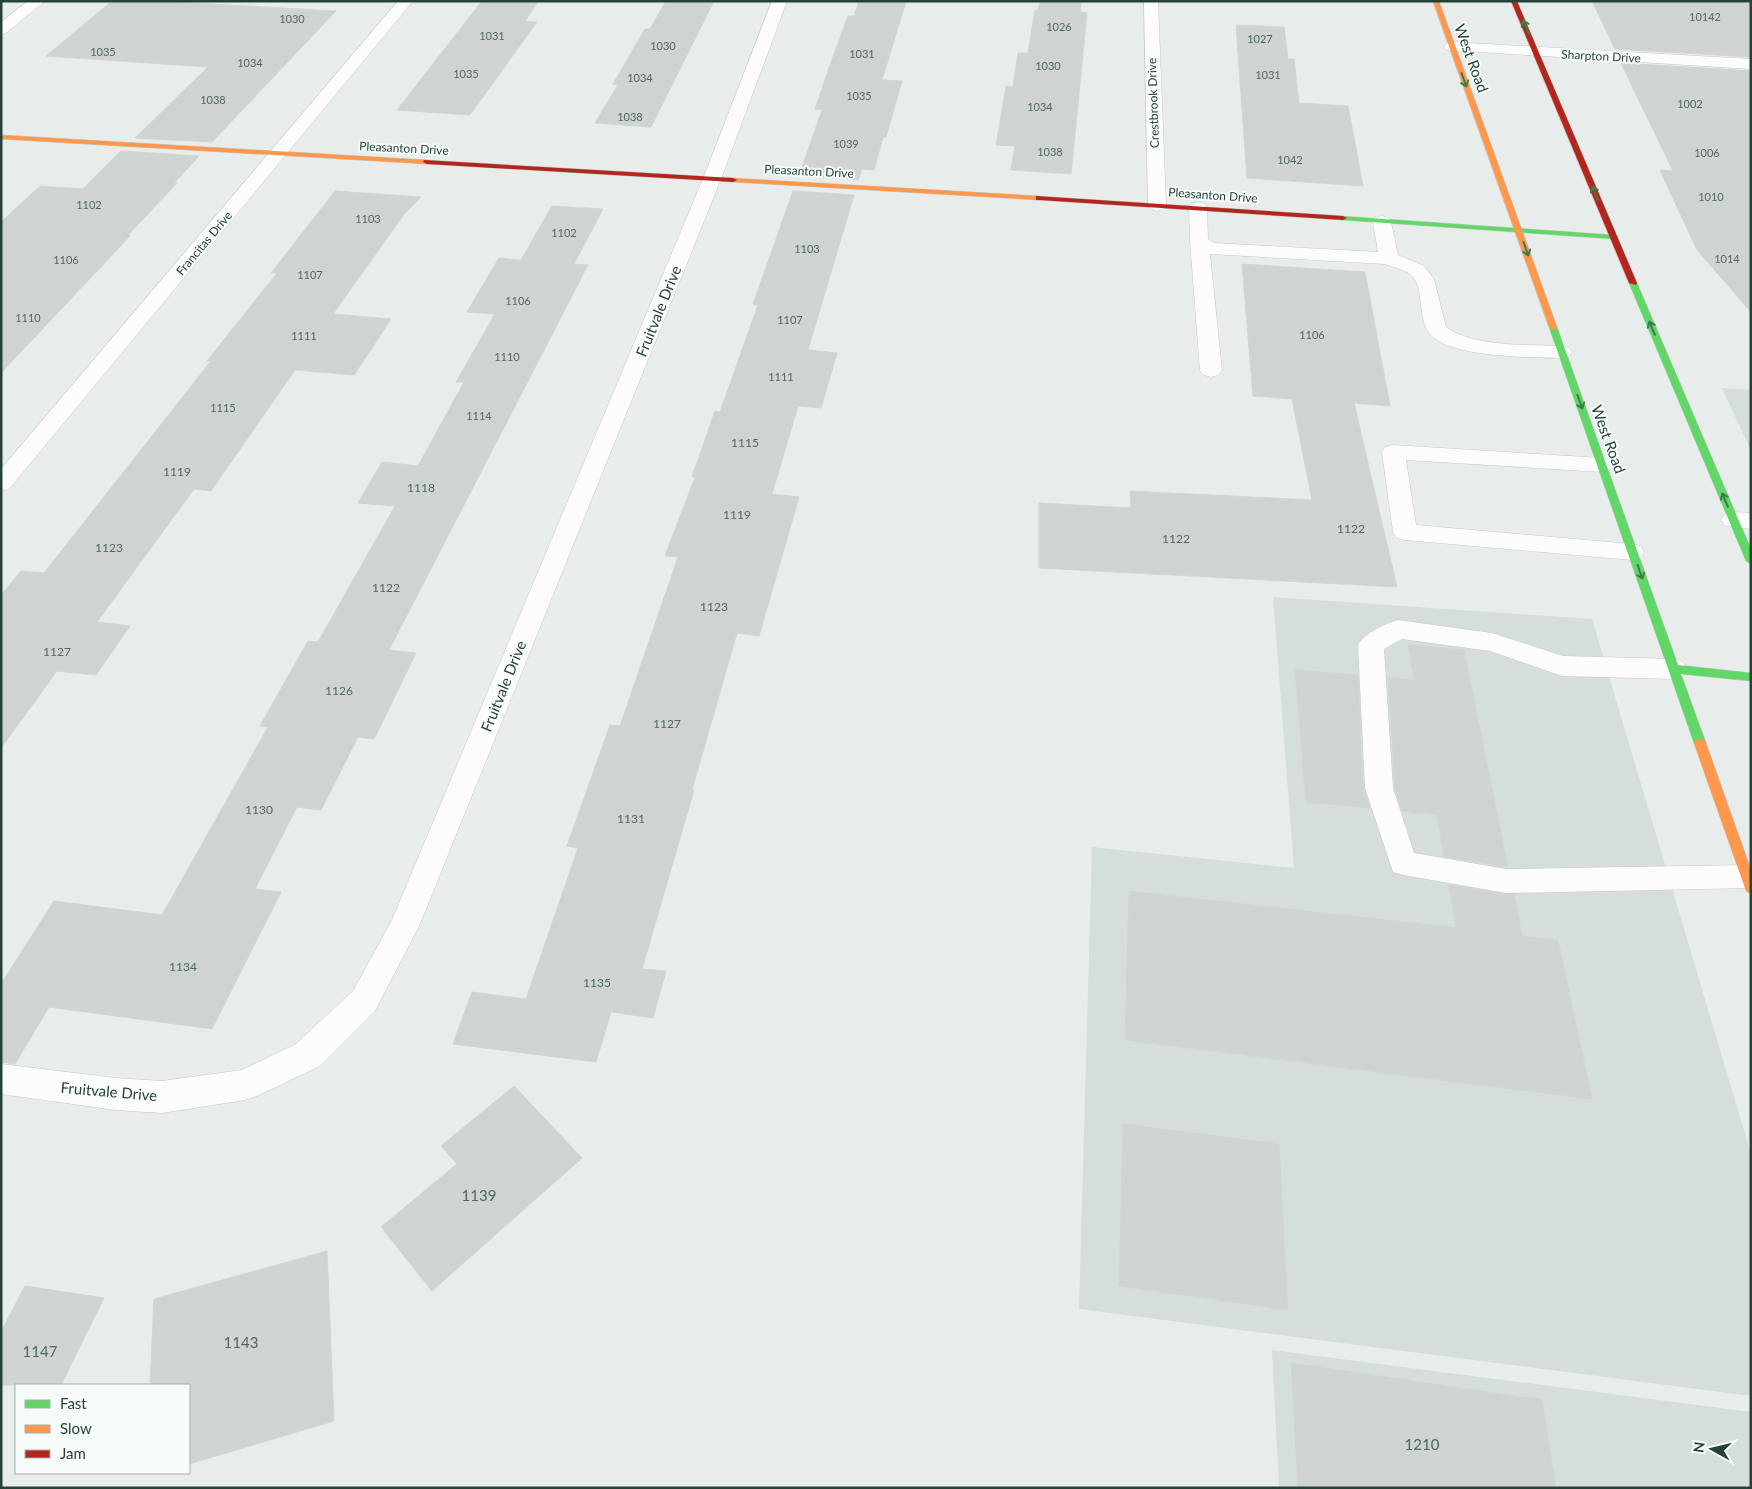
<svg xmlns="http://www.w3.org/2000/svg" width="1752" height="1489" font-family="Lato,sans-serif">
	<rect width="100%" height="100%" fill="#e8edeb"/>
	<g fill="#d6dedb">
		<polygon points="1722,388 1751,390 1751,451"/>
		<polygon points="1273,597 1592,619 1751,1154 1751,1396 1079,1309 1092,847 1294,868"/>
		<polygon points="1272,1350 1751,1412 1751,1488 1279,1488"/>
	</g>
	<g fill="#cfd4d2" stroke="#d1d6d4">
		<polygon points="112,1 158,1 336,11 212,142 135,138 208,67 46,56"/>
		<polygon points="482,1 539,1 525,21 537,22 470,115 397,110"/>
		<polygon points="666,1 714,1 651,127 595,123 618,85 613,84 645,29 650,29"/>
		<polygon points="859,1 906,1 882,80 902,81 886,137 883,137 874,170 862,169 858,180 799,176 822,110 815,109 829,68 848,16 854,16"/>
		<polygon points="1040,1 1081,1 1080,12 1087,13 1071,174 1011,170 1015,146 996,145 1006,86 1013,87 1018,53 1028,53 1035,10 1038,10"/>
		<polygon points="1592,1 1751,1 1751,57 1615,49"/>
		<polygon points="1236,25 1284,27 1288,59 1294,59 1299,103 1348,106 1363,186 1247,178"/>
		<polygon points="1621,63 1751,71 1751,312 1697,250 1660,170 1673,171"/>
		<polygon points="121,151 199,156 174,183 177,183 128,235 130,236 1,373 1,222 40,186 83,189"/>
		<polygon points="335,191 421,197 405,213 333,314 391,319 354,375 295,370 211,491 194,489 97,622 130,626 96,675 57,671 1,748 1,595 21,571 44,573 211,361 207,361 277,273 271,273"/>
		<polygon points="793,191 854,195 808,350 837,353 821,408 798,406 772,494 799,497 759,636 737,633 692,790 694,790 642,969 666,971 653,1018 611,1012 596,1062 453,1044 472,992 526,999 578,848 567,846 610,725 620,726 678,557 665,556 695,477 692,477 715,411 720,412 758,305 753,304"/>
		<polygon points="552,206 603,209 574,264 588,265 389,650 416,653 374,739 358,737 321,810 297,807 255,889 281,892 212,1029 49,1007 15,1064 1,1062 1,984 54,901 162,915 268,727 260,726 308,641 318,642 395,506 358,503 382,462 418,466 464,382 456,382 495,314 467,312 499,258 521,260"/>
		<polygon points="1242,264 1365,272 1390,406 1354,403 1397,587 1039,568 1039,503 1131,508 1130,491 1312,500 1292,399 1253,396"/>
		<polygon points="1408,645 1464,650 1508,867 1444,856 1437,815 1402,811 1395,788 1388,678 1414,680"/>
		<polygon points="1295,670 1358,675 1363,788 1370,808 1306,802"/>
		<polygon points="1449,885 1514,895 1522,936 1558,940 1592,1099 1125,1040 1129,891 1456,928"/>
		<polygon points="514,1086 582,1158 432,1291 381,1227 457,1164 441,1146"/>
		<polygon points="1123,1124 1279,1144 1288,1310 1119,1286"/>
		<polygon points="327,1251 334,1421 189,1464 189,1385 150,1385 154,1299"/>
		<polygon points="25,1286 104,1298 61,1385 1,1385 1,1332"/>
		<polygon points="1291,1363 1542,1400 1556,1488 1298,1488"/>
	</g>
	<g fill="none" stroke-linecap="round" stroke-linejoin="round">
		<g stroke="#c5cac8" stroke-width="1">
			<g id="lane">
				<path d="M1198,202L1205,204L1207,208L1208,239L1214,243L1378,252L1373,222L1375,218L1382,216L1389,218L1391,222L1398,255L1424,266L1434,279L1446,327C1476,348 1527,344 1562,346L1569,348L1572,352L1569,356L1562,358C1531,357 1452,358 1431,335C1416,320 1426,286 1410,274C1403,269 1393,267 1385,264L1210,254L1222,371L1218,375L1211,377L1204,375L1200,371L1190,241L1189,208L1191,204Z"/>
				<polygon points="1393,445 1602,458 1610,460 1613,465 1610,470 1602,472 1406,460 1416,525 1632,544 1641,546 1644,552 1641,558 1632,560 1405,540 1397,538 1393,532 1382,452 1385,447"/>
				<polygon points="1733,512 1751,513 1751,529 1725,526 1721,520 1725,514"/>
				<path d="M1398,620L1492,633L1563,656L1674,659L1683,662L1687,669L1683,676L1674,679L1562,676L1490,651L1402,639L1384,649L1393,788L1414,853L1506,869L1747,865L1751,866V888L1506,893L1403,875L1393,872L1365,788L1358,645C1365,633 1384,624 1398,620Z"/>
			</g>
		</g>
		<g stroke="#c5cac8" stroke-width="1">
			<g id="street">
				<polygon points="28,1 45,1 6,33 1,35 1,22"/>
				<polygon points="398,1 413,1 9,489 1,491 1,469"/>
				<polygon points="772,1 787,1 721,179 420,924 375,1011 320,1066 257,1096 245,1100 162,1113 116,1110 1,1094 1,1064 116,1078 162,1081 242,1070 296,1044 353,991 392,920 703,179"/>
				<polygon points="1144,1 1158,1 1166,205 1163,209 1157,211 1151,209 1148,205"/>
				<polygon points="1452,42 1751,59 1751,69 1446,50 1444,47 1446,44"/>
			</g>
		</g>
		<g stroke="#c3cbc8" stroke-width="1">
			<g id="fast">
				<polygon points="1340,216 1614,235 1618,237 1614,239 1343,220 1339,218"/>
				<polygon points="1630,281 1637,283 1751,549 1751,564 1746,561 1629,283"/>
				<polygon points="1553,324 1557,327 1678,665 1751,673 1751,681 1681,674 1706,743 1704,746 1696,746 1694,743 1549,327"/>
			</g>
		</g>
		<g stroke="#c3cbc8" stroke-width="1">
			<g id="slow">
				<polygon points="1433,1 1439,1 1557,327 1556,329 1553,330 1549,327"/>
				<polygon points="1,135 427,160 431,162 427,164 1,139"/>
				<polygon points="730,178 1039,196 1043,198 1039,200 733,182 730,182"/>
				<polygon points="1700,739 1704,740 1706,743 1751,870 1751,893 1747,892 1745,888 1694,743 1696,740"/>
			</g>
		</g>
		<g stroke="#c3cbc8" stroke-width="1">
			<g id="jam">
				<polygon points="1511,1 1517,1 1637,283 1636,285 1629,283"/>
				<polygon points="424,160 733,178 737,180 733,182 427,164 423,162"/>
				<polygon points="1036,196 1343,216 1347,218 1343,220 1039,200 1036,200"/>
			</g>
		</g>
		<use href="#lane" fill="#fcfcfc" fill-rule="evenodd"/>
		<use href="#street" fill="#fcfcfc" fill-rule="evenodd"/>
		<use href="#fast" fill="#63d668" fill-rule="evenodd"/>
		<use href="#slow" fill="#ff974d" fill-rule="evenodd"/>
		<use href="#jam" fill="#b3261e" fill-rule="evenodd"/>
	</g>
	<defs><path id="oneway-shaft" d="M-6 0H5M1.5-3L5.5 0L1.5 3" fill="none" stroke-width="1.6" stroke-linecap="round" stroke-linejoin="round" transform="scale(1.25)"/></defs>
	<g stroke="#3d7d4c">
		<use href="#oneway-shaft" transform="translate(1526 27) rotate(-114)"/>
		<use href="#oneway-shaft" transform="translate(1464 80) rotate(70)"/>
		<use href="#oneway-shaft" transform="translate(1595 193) rotate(-113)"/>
		<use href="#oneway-shaft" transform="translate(1526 249) rotate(71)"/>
		<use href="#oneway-shaft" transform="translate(1652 328) rotate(-113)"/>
		<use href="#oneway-shaft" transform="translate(1580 402) rotate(70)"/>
		<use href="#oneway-shaft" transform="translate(1725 500) rotate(-113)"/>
		<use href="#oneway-shaft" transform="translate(1640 572) rotate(71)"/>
	</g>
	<g text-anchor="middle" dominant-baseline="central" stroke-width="4" stroke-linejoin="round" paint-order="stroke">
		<g font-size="11" fill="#506761">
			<text x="1705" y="16">10142</text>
			<text x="292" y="18">1030</text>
			<text x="1059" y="26">1026</text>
			<text x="492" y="35">1031</text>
			<text x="1260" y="38">1027</text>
			<text x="663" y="45">1030</text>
			<text x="103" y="51">1035</text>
			<text x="862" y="53">1031</text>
			<text x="250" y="62">1034</text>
			<text x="1048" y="65">1030</text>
			<text x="466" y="73">1035</text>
			<text x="1268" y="74">1031</text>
			<text x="640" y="77">1034</text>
			<text x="859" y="95">1035</text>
			<text x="213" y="99">1038</text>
			<text x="1690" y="103">1002</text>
			<text x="1040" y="106">1034</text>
			<text x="630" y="116">1038</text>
			<text x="846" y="143">1039</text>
			<text x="1050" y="151">1038</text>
			<text x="1707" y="152">1006</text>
			<text x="1290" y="159">1042</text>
			<text x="1711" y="196">1010</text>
			<text x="89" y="204">1102</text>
			<text x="368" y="218">1103</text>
			<text x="564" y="232">1102</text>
			<text x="807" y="248">1103</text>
			<text x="1727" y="258">1014</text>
			<text x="66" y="259">1106</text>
			<text x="310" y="274">1107</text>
			<text x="518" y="300">1106</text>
			<text x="28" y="317">1110</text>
			<text x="790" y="319">1107</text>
			<text x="1312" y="334">1106</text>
			<text x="304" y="335">1111</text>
			<text x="507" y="356">1110</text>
			<text x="781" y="376">1111</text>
			<text x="223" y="407">1115</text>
			<text x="479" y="415">1114</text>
		</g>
		<g font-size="12" fill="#24423a" stroke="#f7fbf9">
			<text transform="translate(1601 56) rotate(3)">Sharpton Drive</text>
			<text transform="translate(1153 103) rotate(-92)">Crestbrook Drive</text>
			<text transform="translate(404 148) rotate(3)">Pleasanton Drive</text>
			<text transform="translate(809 171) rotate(3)">Pleasanton Drive</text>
			<text transform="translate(1213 195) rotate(4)">Pleasanton Drive</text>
			<text transform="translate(204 243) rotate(-50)">Francitas Drive</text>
		</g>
		<g font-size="12" fill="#506761">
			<text x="745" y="442">1115</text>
			<text x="177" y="471">1119</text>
			<text x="421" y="487">1118</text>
			<text x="737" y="514">1119</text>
			<text x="1351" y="528">1122</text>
			<text x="1176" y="538">1122</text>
			<text x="109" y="547">1123</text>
			<text x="386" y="587">1122</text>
			<text x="714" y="606">1123</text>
			<text x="57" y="651">1127</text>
			<text x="339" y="690">1126</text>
			<text x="667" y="723">1127</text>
			<text x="259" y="809">1130</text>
			<text x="631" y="818">1131</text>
			<text x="183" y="966">1134</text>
			<text x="597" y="982">1135</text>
		</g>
		<g font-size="15" fill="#24423a" stroke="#f7fbf9">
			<text transform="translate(1472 58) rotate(70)">West Road</text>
			<text transform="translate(658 311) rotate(-68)">Fruitvale Drive</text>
			<text transform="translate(1609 439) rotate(70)">West Road</text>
			<text transform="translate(503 686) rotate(-68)">Fruitvale Drive</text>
			<text transform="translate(109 1091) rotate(5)">Fruitvale Drive</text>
		</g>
		<g font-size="15" fill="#506761">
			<text x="479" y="1195">1139</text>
			<text x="241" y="1342">1143</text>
			<text x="40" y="1351">1147</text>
			<text x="1422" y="1444">1210</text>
		</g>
	</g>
	<rect width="1752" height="1489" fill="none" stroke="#24423a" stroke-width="5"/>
	<rect x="15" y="1384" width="175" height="90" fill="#f7fbf9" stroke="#a3b1ad"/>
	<rect x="25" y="1400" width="25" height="8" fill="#63d668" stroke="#a3b1ad"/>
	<text x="60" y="1409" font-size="15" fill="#24423a">Fast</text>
	<rect x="25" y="1425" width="25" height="8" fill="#ff974d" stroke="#a3b1ad"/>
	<text x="60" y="1434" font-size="15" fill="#24423a">Slow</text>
	<rect x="25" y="1450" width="25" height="8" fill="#b3261e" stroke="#a3b1ad"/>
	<text x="60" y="1459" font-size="15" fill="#24423a">Jam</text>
	<g transform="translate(1712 1449) rotate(278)" stroke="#f7fbf9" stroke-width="4" paint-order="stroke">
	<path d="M0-4L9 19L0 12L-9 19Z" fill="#24423a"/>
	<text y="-8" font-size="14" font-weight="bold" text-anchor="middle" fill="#24423a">N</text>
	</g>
</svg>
